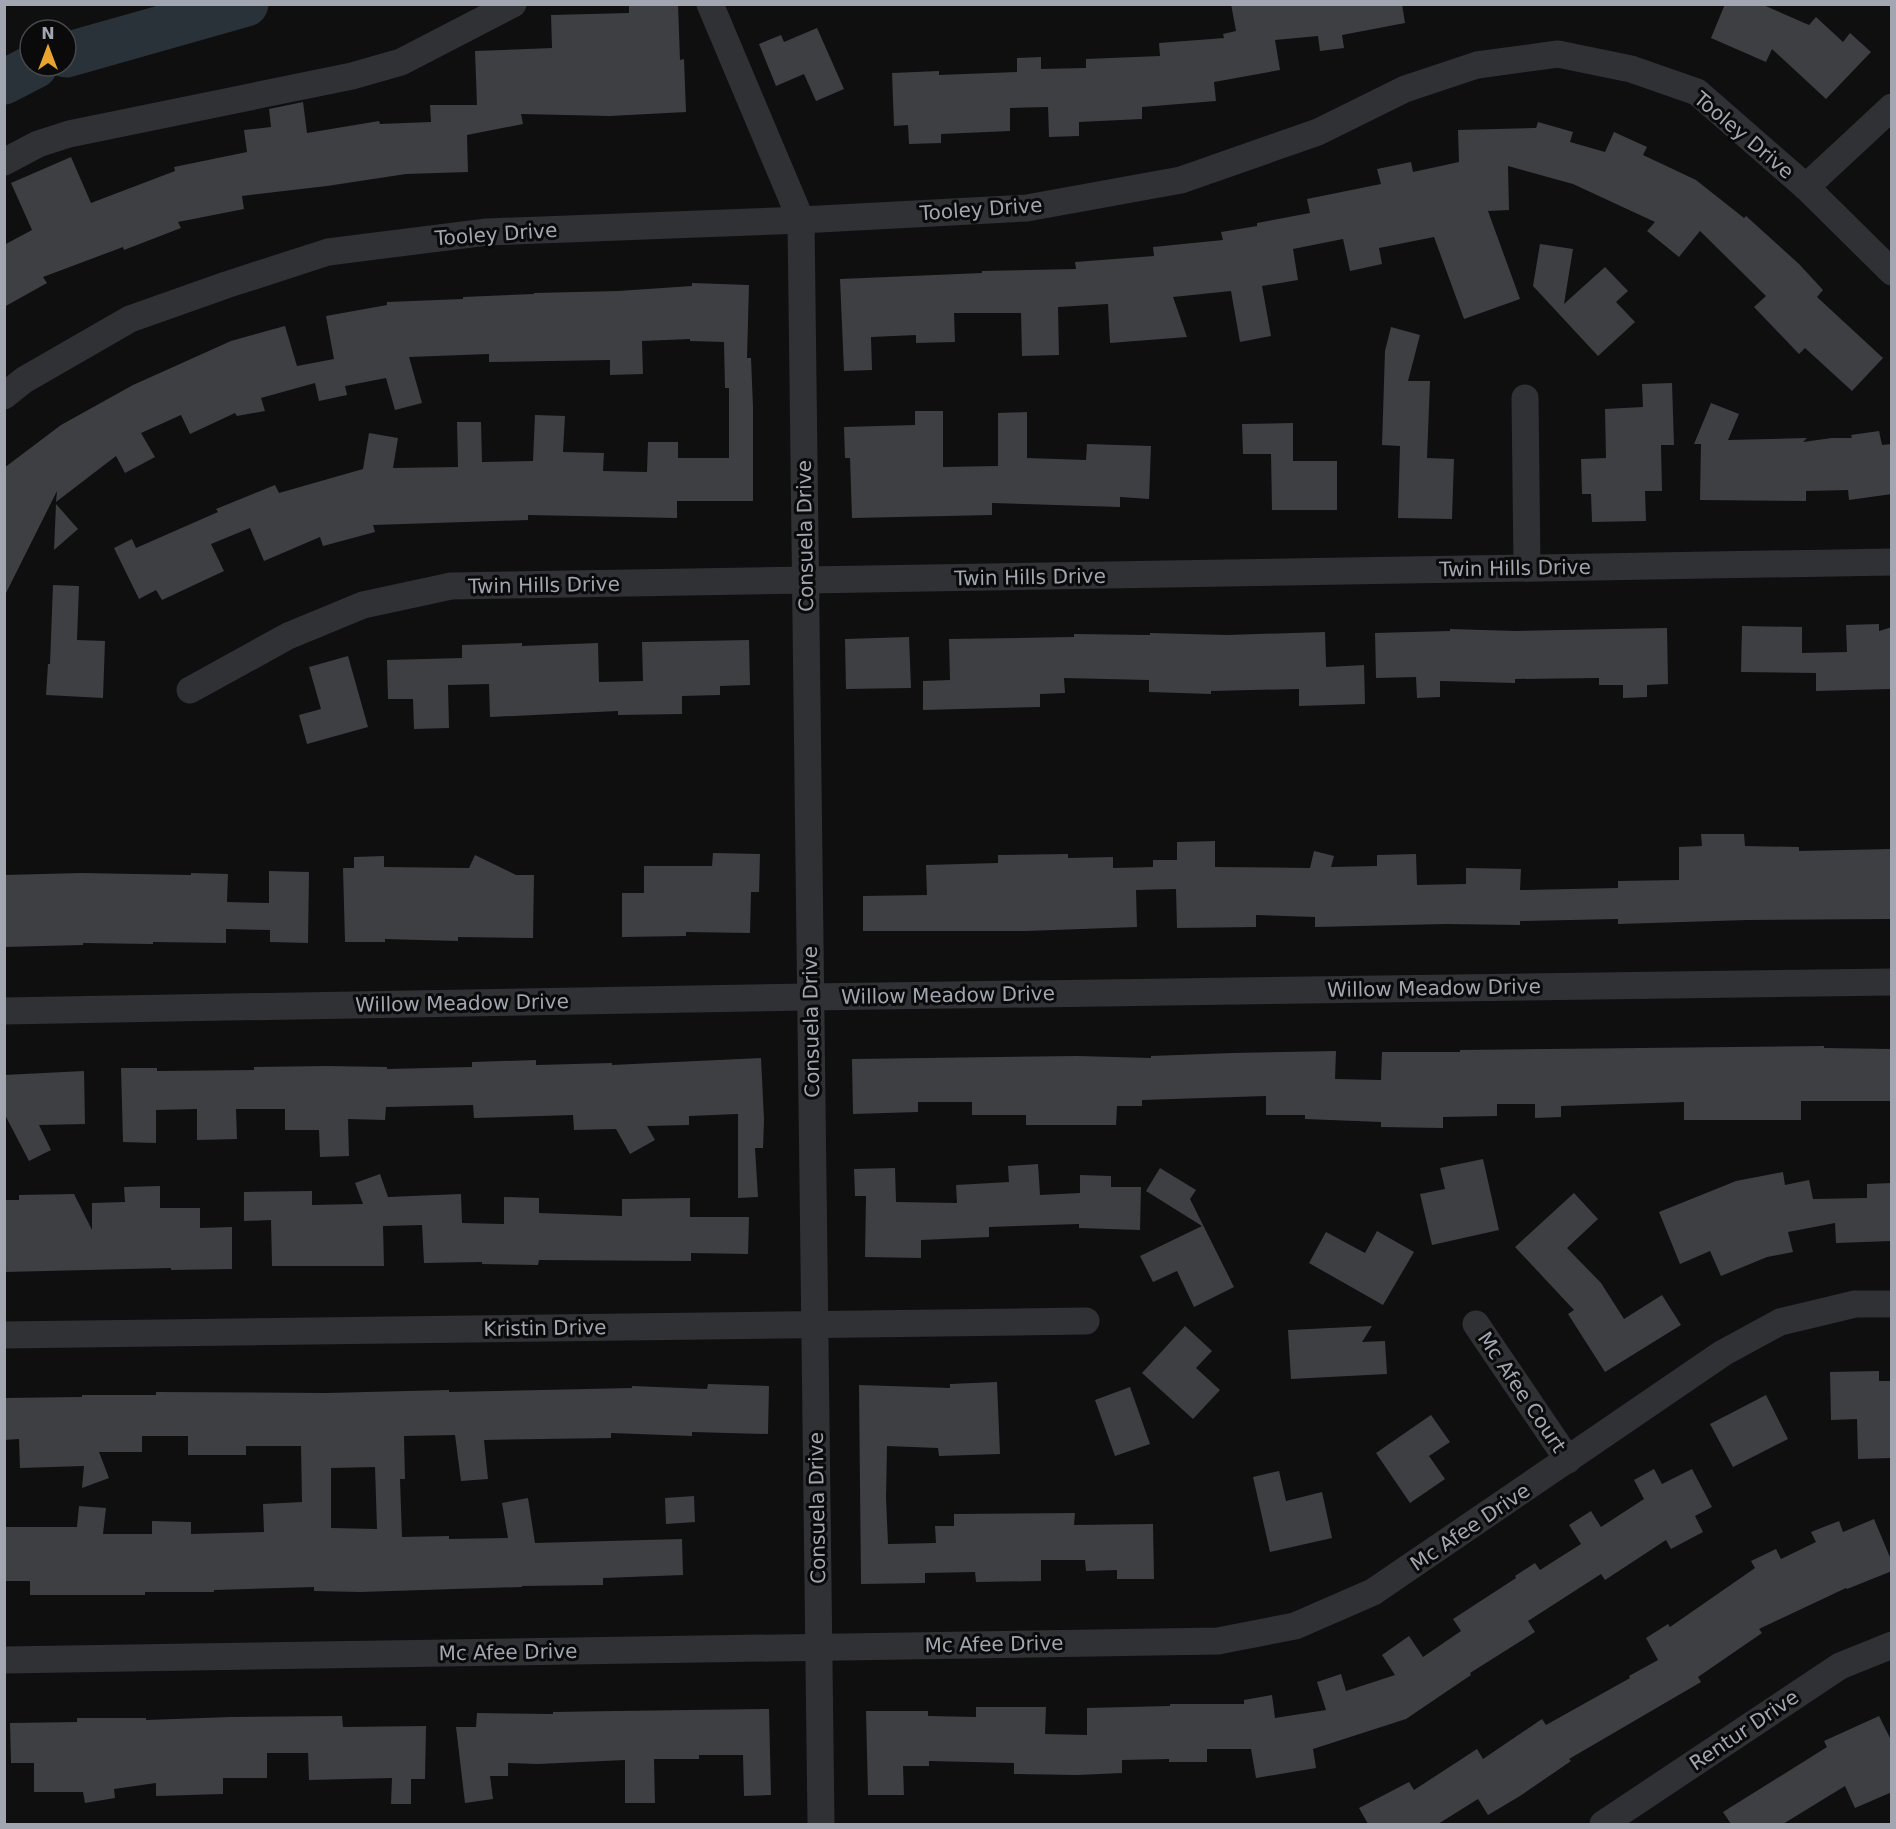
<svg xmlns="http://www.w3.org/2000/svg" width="1896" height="1829" font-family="'DejaVu Sans',sans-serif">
	<rect width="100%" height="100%" fill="#0f0f10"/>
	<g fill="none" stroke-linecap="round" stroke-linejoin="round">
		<g stroke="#293238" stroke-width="45">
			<polyline points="66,55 246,4"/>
			<polyline points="4,82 35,66"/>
		</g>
	</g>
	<g fill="#3e3f43" fill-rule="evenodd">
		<polygon points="629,4 678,4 680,60 684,59 686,112 610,116 521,114 523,124 467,135 468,172 406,174 327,186 242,196 244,209 178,222 181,228 124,250 123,247 43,277 47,283 4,307 4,245 32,230 11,183 71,157 91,203 175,171 174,167 247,152 244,130 271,127 269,109 303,102 307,133 379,121 380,124 431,122 430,105 477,105 475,51 552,48 551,15 629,13"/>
		<polygon points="1231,4 1402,4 1405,23 1342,35 1344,48 1320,51 1318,36 1275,40 1280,70 1214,82 1216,101 1142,107 1142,119 1079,122 1079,136 1049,137 1048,107 1010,108 1010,131 941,134 941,143 909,144 908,125 894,126 892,73 939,71 939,75 1017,72 1017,58 1041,57 1041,69 1086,68 1086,59 1160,56 1159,43 1224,38 1223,34 1236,31"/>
		<polygon points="1725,4 1761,4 1809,25 1816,17 1843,42 1850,33 1871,52 1826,99 1772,49 1766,62 1711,38"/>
		<polygon points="817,28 844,89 816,101 804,74 776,86 759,44 781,35 784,42"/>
		<polygon points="1538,122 1573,132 1570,142 1605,152 1614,132 1647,147 1643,155 1696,180 1744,218 1746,216 1799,264 1823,290 1817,297 1883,358 1852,391 1805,348 1799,354 1754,307 1766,296 1700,231 1679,257 1647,231 1655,222 1573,184 1508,166 1509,210 1488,211 1520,299 1464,319 1434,237 1379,248 1382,264 1350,271 1343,239 1293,249 1298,280 1262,286 1271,336 1240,342 1231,291 1173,297 1187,337 1110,343 1108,304 1058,307 1059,355 1022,356 1021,313 954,313 955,342 916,343 916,335 871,337 872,370 844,371 840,279 982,273 982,271 1076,269 1075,262 1154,256 1153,247 1223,240 1221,232 1257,226 1257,223 1310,213 1307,199 1381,184 1377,169 1411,162 1413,172 1459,162 1458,130 1536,128"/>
		<polygon points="1540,244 1573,249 1564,304 1605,267 1628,291 1616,302 1635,322 1598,356 1533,286"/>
		<polygon points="692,283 749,285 747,358 751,358 753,407 753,501 677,501 677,518 528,515 528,520 373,525 375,532 323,546 320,537 264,561 250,528 211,544 224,571 162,600 156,590 139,599 114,548 132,539 136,548 218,512 216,509 275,485 279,493 363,469 369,433 398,438 393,468 458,467 457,422 481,422 482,462 533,461 535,415 565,416 563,452 604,453 603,471 647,472 648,442 678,442 678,458 729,458 729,388 725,388 724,342 690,341 690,339 642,341 643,374 610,375 610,360 489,362 489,354 409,357 422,403 395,410 386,378 345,386 347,395 319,401 315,383 261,398 265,411 237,416 235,413 190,434 181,415 141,433 155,457 125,473 116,456 56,502 57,491 4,597 4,468 61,425 133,385 231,341 285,326 297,366 334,359 326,316 387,305 387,302 463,299 463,297 534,294 534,293 618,291 692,286"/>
		<polygon points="1391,327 1420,335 1408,381 1430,381 1427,458 1454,459 1452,519 1398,518 1400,446 1382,445 1385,351"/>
		<polygon points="1672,383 1674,445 1661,445 1662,491 1645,491 1646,521 1592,522 1591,494 1582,494 1581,459 1606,458 1605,409 1643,407 1642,384"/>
		<polygon points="1711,403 1739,414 1728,440 1807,438 1803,442 1832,438 1852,438 1851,435 1879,431 1882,445 1892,444 1892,494 1849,500 1848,490 1806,491 1806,501 1700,500 1701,444 1694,444"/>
		<polygon points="915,411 943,411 943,467 998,466 998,413 1027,412 1027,458 1086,460 1087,444 1151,446 1149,499 1120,497 1120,507 992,503 992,515 852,518 850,458 845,458 844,427 915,425"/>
		<polygon points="1293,423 1293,461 1337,461 1337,510 1272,510 1271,454 1243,454 1242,424"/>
		<polygon points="56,504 78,529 54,550"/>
		<polygon points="53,585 79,586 77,640 105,641 103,698 46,695 48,664 50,664"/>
		<polygon points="1879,624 1879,631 1892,627 1892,689 1816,691 1816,673 1741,672 1742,626 1802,627 1802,653 1847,652 1846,625"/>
		<polygon points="1667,628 1668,684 1647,685 1647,697 1623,698 1623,685 1599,685 1599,678 1515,679 1515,683 1440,681 1440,697 1417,698 1416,677 1376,678 1375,633 1450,631 1450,629 1516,631"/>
		<polygon points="1325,632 1326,667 1364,665 1365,704 1299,706 1299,689 1211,691 1211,694 1149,692 1149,680 1064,678 1065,693 1040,694 1040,707 923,710 923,681 950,680 949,639 1074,637 1074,634 1150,635 1150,633 1227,635"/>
		<polygon points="909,637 911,688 846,689 845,639"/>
		<polygon points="749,640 750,685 720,686 720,695 682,696 682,714 618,715 618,711 490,717 489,684 448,685 449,728 414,729 413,699 388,699 387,660 462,658 462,645 522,643 522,646 598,643 599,682 643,681 642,642"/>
		<polygon points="348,656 368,727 307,744 299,715 321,709 309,667"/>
		<polygon points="1701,834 1744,834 1745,846 1799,847 1799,851 1892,849 1892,919 1748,920 1618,924 1618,919 1520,921 1520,925 1446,924 1315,927 1315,917 1256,915 1256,927 1177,928 1176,889 1136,890 1137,927 1026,931 863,931 863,896 927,895 926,865 998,863 998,855 1068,854 1068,858 1113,857 1113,868 1153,867 1153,860 1177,860 1177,842 1215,841 1215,867 1310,868 1314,851 1334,856 1331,867 1377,866 1377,855 1416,854 1417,885 1466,884 1466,868 1521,869 1520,890 1618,888 1618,881 1679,880 1679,847 1702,846"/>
		<polygon points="713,853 760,854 759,892 751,892 750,933 686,932 686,936 622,937 622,893 644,893 644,866 712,866"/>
		<polygon points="475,855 516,875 534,875 533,938 458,937 458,941 385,939 385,942 345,942 343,868 354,868 354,857 384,856 384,867 469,868"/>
		<polygon points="269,871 309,872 308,943 270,942 270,930 226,929 226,943 153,942 153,944 83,943 83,945 4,947 4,875 82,873 191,875 191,873 228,874 227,902 269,903"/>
		<polygon points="1824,1046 1824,1048 1892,1049 1892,1101 1801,1101 1801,1120 1684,1120 1684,1102 1561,1106 1561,1117 1535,1118 1535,1104 1497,1104 1497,1116 1443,1117 1443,1128 1381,1127 1381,1122 1305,1119 1305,1115 1266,1115 1266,1096 1142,1100 1142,1106 1117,1106 1116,1125 1026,1125 1026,1115 972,1115 972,1102 918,1102 918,1112 853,1114 852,1059 1077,1056 1151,1058 1151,1056 1232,1053 1336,1051 1335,1079 1381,1080 1382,1052 1460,1052 1460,1050"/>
		<polygon points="761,1058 764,1120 763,1148 755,1148 758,1197 738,1198 738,1114 689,1116 689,1125 647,1126 655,1140 630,1154 616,1129 574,1130 573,1115 474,1118 473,1105 386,1107 385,1120 348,1119 349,1156 320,1157 319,1130 285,1130 285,1109 236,1109 237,1139 197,1140 197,1109 156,1110 156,1143 123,1142 121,1068 157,1068 157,1071 254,1070 254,1067 326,1066 387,1067 387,1069 472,1067 472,1062 536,1060 536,1065 612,1063 612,1065"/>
		<polygon points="84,1071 85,1124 39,1125 51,1150 29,1161 4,1113 4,1075"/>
		<polygon points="1483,1159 1499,1230 1432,1245 1420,1194 1445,1189 1440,1168"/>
		<polygon points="1038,1164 1040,1195 1080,1193 1080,1175 1111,1176 1111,1187 1141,1187 1140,1230 1079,1228 1079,1224 989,1227 989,1237 921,1240 921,1258 865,1257 866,1196 855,1196 854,1169 895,1168 896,1202 957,1203 956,1185 1009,1182 1008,1166"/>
		<polygon points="1160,1168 1196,1190 1190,1199 1234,1287 1194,1307 1177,1271 1153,1282 1140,1256 1202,1226 1146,1191"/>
		<polygon points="1783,1172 1785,1185 1809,1180 1813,1199 1867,1198 1867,1184 1892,1183 1892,1241 1836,1243 1835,1223 1788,1232 1793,1252 1767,1257 1721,1276 1710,1251 1680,1264 1659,1212 1736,1181"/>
		<polygon points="380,1174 388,1197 461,1194 462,1223 504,1224 504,1197 539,1198 539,1213 622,1216 622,1199 690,1198 690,1217 749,1217 748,1254 691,1253 691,1261 539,1260 538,1265 482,1264 482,1262 424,1263 422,1225 383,1226 384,1266 272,1266 271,1220 244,1221 244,1192 312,1191 312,1205 363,1204 355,1183"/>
		<polygon points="160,1186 160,1208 200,1208 200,1228 232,1227 232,1269 171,1270 171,1268 4,1272 4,1200 19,1200 19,1195 74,1194 92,1230 92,1203 125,1202 124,1187"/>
		<polygon points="1574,1193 1598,1219 1567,1248 1601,1283 1624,1319 1662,1295 1681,1325 1605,1372 1568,1314 1574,1310 1515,1247"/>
		<polygon points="1377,1231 1414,1252 1383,1305 1309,1263 1326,1232 1365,1253"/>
		<polygon points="1185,1326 1212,1351 1196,1368 1220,1390 1193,1419 1142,1373"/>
		<polygon points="1372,1326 1362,1342 1385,1341 1387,1374 1291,1379 1288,1330"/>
		<polygon points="1879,1371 1879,1381 1892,1381 1892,1458 1858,1459 1857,1419 1831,1420 1830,1372"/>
		<polygon points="997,1382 1000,1454 939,1456 938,1448 887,1446 886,1498 888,1544 936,1543 935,1526 954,1526 954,1514 1075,1513 1074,1525 1153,1524 1154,1579 1117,1579 1117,1570 1086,1571 1085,1560 1041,1560 1041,1581 976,1582 975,1572 925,1573 925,1583 861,1584 859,1385 950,1388 950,1384"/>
		<path d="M708,1384L769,1386L768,1434L692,1432V1436L611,1433V1438L484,1440L488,1479L461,1481L455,1435L404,1436L405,1479H400L402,1537L449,1536V1539L508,1538L502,1503L528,1498L535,1543L682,1539L683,1575L603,1578V1585L522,1586V1587L360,1592L314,1591V1587L214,1590V1592H145V1595H30V1581H5V1527H77L79,1506L106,1508L103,1534H152V1521L191,1522V1534L264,1532L263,1504L302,1502L301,1446H246V1455H188V1436H142V1452H99L109,1478L82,1488L84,1466L20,1468L19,1439L4,1440V1398L82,1397V1395H156V1392L326,1393L449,1390V1392L632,1388V1386L707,1389ZM375,1467L377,1529L331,1528V1468Z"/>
		<polygon points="1130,1387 1150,1444 1115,1456 1095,1400"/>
		<polygon points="1766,1395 1788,1439 1733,1467 1710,1424"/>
		<polygon points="1431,1415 1450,1442 1429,1456 1445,1479 1410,1503 1376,1453"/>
		<polygon points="1654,1469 1662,1484 1692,1469 1712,1507 1695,1516 1703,1532 1671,1549 1666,1540 1605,1580 1601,1574 1528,1621 1535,1632 1470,1673 1471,1675 1406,1719 1313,1749 1316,1768 1256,1778 1251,1749 1207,1749 1207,1762 1169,1762 1169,1759 1122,1760 1122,1773 1077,1775 1014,1774 1014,1763 929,1761 929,1766 903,1766 904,1795 868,1795 866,1711 928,1711 928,1716 976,1717 976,1707 1046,1707 1045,1734 1087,1735 1087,1708 1170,1706 1170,1704 1244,1704 1244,1700 1272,1695 1275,1718 1326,1710 1317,1682 1341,1674 1346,1691 1395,1675 1382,1655 1409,1636 1423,1657 1461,1631 1453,1619 1516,1578 1515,1576 1535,1563 1540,1570 1581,1544 1569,1525 1591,1511 1601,1527 1644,1499 1634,1480"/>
		<polygon points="1279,1471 1286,1501 1322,1492 1332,1538 1270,1552 1253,1477"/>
		<polygon points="694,1496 695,1522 666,1524 665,1498"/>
		<polygon points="1874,1519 1892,1562 1892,1571 1847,1589 1846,1588 1759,1629 1762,1633 1698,1677 1701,1682 1569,1759 1571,1761 1520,1796 1488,1815 1478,1799 1438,1824 1368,1824 1359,1808 1409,1782 1414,1790 1477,1749 1483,1759 1542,1719 1546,1725 1630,1678 1629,1676 1658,1660 1646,1638 1668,1624 1670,1627 1755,1568 1751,1561 1776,1549 1781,1559 1816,1542 1811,1532 1839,1521 1843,1532"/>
		<polygon points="769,1709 771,1795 744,1796 743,1755 699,1755 699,1759 654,1759 655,1803 625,1803 625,1760 538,1764 508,1763 508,1776 490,1776 493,1799 465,1803 456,1727 476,1727 477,1713 553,1714 553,1712 615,1711"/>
		<polygon points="342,1716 343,1727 426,1726 425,1779 411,1779 411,1804 391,1804 392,1778 309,1780 308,1753 267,1753 267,1778 223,1778 223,1794 156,1796 156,1783 114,1789 115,1798 85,1803 83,1792 34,1792 34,1763 11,1763 10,1723 77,1722 77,1718 146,1718 146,1720 231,1717"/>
		<polygon points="1879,1716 1892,1742 1892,1792 1855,1808 1845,1786 1783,1824 1731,1824 1723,1812 1827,1747 1824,1741"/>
	</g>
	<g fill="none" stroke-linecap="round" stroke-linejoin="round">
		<g stroke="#303135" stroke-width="27">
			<polyline points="710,4 801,220 821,1824"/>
			<polyline points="4,162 38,144 69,134 352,76 401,62 513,4"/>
			<polyline points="1806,187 1892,107"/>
			<polyline points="4,396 24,380 130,319 226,285 328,252 487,232 801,220 1027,208 1181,180 1318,132 1405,89 1477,65 1558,54 1631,69 1697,92 1806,187 1892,272"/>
			<polyline points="1525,398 1527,568"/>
			<polyline points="190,690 288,636 363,605 451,586 1892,562"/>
			<polyline points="4,1011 810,997 1892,982"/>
			<polyline points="1476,1324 1568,1460"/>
			<polyline points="4,1335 1086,1321"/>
			<polyline points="4,1660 1218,1641 1295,1626 1373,1592 1723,1353 1780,1322 1855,1304 1892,1304"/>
			<polyline points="1603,1824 1840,1666 1892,1645"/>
		</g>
	</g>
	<g text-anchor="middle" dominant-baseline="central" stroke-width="6" stroke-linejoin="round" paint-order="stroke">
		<g font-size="20" fill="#a1a6b1" stroke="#0a0a0b">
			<text transform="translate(1744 135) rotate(40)">Tooley Drive</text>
			<text transform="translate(981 209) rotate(-4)">Tooley Drive</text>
			<text transform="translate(496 234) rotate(-4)">Tooley Drive</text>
			<text transform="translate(805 536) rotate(-91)">Consuela Drive</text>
			<text transform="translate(1515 568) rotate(-1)">Twin Hills Drive</text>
			<text transform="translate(1030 577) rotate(-1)">Twin Hills Drive</text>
			<text transform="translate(544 585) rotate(-1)">Twin Hills Drive</text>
			<text transform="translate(1434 988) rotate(-1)">Willow Meadow Drive</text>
			<text transform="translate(948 995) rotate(-1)">Willow Meadow Drive</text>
			<text transform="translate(462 1003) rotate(-1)">Willow Meadow Drive</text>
			<text transform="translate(811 1022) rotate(-91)">Consuela Drive</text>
			<text transform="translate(545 1328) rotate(-1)">Kristin Drive</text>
			<text transform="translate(1522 1392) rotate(56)">Mc Afee Court</text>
			<text transform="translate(817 1508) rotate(-91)">Consuela Drive</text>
			<text transform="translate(1470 1527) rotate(-34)">Mc Afee Drive</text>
			<text transform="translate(994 1644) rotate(-1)">Mc Afee Drive</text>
			<text transform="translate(508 1652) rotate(-1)">Mc Afee Drive</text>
			<text transform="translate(1744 1730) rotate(-34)">Rentur Drive</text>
		</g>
	</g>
	<rect width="1896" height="1829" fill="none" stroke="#a1a6b1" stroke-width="12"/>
	<g transform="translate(48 48)"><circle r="28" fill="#0a0a0b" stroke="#46484d" stroke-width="1.5"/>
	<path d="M0-4.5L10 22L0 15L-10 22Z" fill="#e7a530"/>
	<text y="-9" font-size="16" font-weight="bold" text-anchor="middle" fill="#a1a6b1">N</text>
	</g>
</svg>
